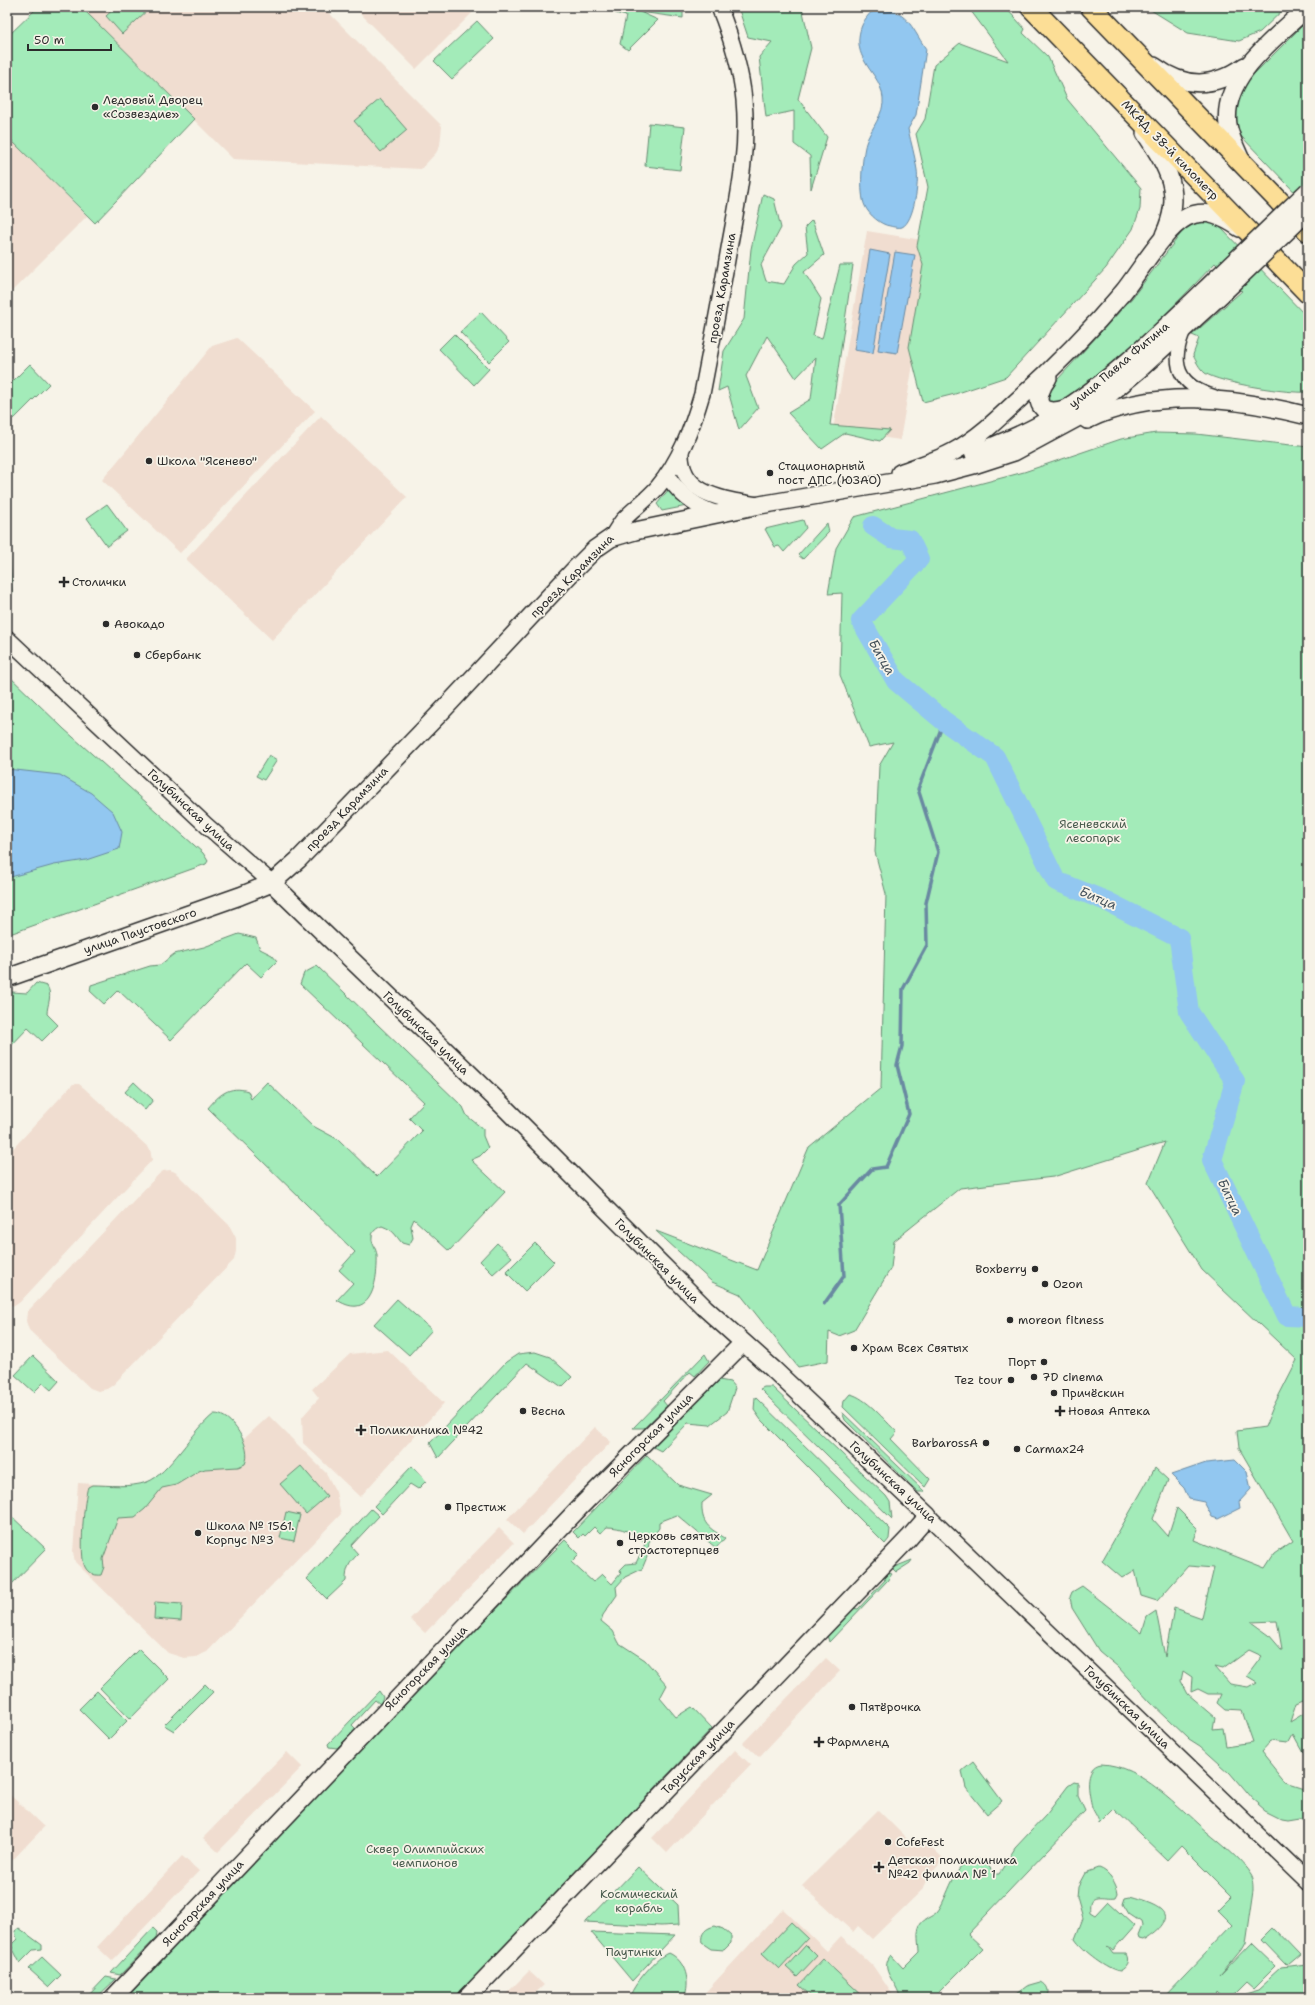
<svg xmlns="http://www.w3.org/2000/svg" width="1315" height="2005" font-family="'Shantell Sans',sans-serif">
	<rect width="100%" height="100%" fill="#f7f3e8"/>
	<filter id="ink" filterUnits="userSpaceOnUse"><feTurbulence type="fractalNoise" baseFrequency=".025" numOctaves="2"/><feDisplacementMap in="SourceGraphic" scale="8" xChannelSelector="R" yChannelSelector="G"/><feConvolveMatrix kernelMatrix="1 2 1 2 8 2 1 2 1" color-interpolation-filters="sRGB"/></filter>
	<g filter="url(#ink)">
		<g fill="#f0ddd0">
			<polygon points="81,7 323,7 442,126 440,145 436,153 421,169 233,159"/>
			<polygon points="354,7 478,7 416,69"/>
			<polygon points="7,136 87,216 7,296"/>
			<polygon points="867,231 934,242 900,440 833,430"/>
			<polygon points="237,338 315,411 180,553 102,480 212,346"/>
			<polygon points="321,416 407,497 272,640 186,559"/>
			<polygon points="73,1084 79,1084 84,1088 150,1149 152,1160 20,1302 16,1305 8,1306 7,1305 7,1155"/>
			<polygon points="170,1170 175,1172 229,1225 236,1238 236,1251 234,1260 113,1385 107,1389 98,1391 90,1388 29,1330 26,1321 27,1312 159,1174 163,1171"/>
			<polygon points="388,1350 444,1403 360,1497 303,1443 302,1417 319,1398 312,1389 350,1354"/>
			<polygon points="269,1416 326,1473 336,1492 341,1514 207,1652 196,1657 184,1658 168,1653 75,1562 73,1552 78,1483 142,1487 245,1438"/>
			<polygon points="595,1427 611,1442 523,1534 507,1519"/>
			<polygon points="499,1528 514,1543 425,1633 410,1619"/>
			<polygon points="826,1658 840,1671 759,1757 743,1743"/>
			<polygon points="735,1750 751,1765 667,1853 652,1838"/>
			<polygon points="287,1752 302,1767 218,1852 203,1838"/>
			<polygon points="7,1792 44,1827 7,1866"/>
			<polygon points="878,1810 908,1840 930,1846 944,1859 930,1875 923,1889 872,1939 858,1926 853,1932 802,1886"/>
			<polygon points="182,1856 199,1871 112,1961 97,1947"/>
			<polygon points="783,1909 827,1951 841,1936 873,1966 895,1998 700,1998"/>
			<polygon points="529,1971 544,1985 530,1998 502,1998"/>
		</g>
		<g fill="#a3ebb9" stroke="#678b72" fill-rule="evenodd">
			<polygon points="38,7 81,7 194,119 95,223 7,136 7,37"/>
			<polygon points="116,7 151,7 122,34 106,16"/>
			<polygon points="614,7 683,7 683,18 640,12 658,20 628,50 620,44 626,16 615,13"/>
			<polygon points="738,7 802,7 811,48 798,99 827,137 811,189 810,156 794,144 794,111 766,117 759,57 772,42 748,37"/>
			<polygon points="968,7 1005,7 1025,29 1023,33 1048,57 1067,99 1141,188 1140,209 1133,229 1106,268 1006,377 955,394 923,402 909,347 923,265 917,246 928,187 916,134 925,119 934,65 960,43 1008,61"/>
			<polygon points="1146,7 1286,7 1260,32 1239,41 1188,33"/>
			<polygon points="1308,20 1308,206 1240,135 1234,124 1237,97 1245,83"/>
			<polygon points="477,21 494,39 452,79 434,61"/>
			<polygon points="380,99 407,130 381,152 354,121"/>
			<polygon points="649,123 685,127 680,170 645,166"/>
			<polygon points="763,194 774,199 781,228 761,265 766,281 784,284 796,264 808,253 805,227 812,220 824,255 804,272 821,299 813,336 822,339 840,265 853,265 830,425 890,430 880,441 845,433 822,449 788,413 811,399 816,357 796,378 767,336 746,376 758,408 739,430 727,387 718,391 724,351 744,319 751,249"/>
			<path d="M1195,221L1212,222L1222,229L1308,318V392C1290,394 1219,383 1205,373C1199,368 1196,361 1193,355L1199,338L1192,335L1242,291L1215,263C1180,300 1145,336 1107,368C1089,383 1072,397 1051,406L1047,402L1046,396L1058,379L1132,298L1188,224Z"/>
			<polygon points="481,312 509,342 489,362 460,332"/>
			<polygon points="454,334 489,369 474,385 439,349"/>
			<polygon points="30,364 49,384 14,419 7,413 7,387"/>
			<path d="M1156,433L1196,434L1308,447V1698L1296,1703L1290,1722L1308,1711V1746L1303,1752L1293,1734L1288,1743L1271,1741L1261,1752L1286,1783L1308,1790V1823L1300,1818L1288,1820L1282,1819L1266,1811L1252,1799L1230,1773L1200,1746L1189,1739L1150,1702L1118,1667L1099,1651L1072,1608L1070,1597L1072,1592L1082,1586L1142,1633L1147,1617L1156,1611L1165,1657L1174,1608L1202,1618L1214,1568L1188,1566L1157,1601L1141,1596L1135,1570L1122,1578L1102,1561L1155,1468L1168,1480L1153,1519L1168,1536L1177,1508L1198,1529L1194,1540L1265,1568L1274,1554L1293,1541L1239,1448L1237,1431L1265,1427L1273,1407L1297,1360L1202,1270L1148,1183L1165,1142L1053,1177L960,1188L894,1241L891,1268L854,1330L839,1336L829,1332L828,1361L798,1367L740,1294L712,1282L656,1231L757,1270L809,1147L881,1088L886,894L875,852L879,766L893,742L869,747L840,675L842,593L828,594L836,548L854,517L1024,472L1121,439ZM1277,1621L1282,1649H1281L1269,1635L1251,1622ZM1249,1650L1262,1656L1247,1676L1257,1682L1248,1687L1230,1684L1215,1667L1223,1669ZM1183,1671L1192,1677L1191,1692L1198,1689L1208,1694H1221L1217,1703L1225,1710L1242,1711L1253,1742L1226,1746L1223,1728L1213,1729L1215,1717L1188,1694L1181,1681Z"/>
			<polygon points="669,489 692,505 662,511 657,504"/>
			<polygon points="107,504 127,531 107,546 87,518"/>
			<polygon points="7,506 12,594 7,589"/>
			<polygon points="803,520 806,528 784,552 779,546 775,547 765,529"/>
			<polygon points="827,523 829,532 803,559 798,555"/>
			<polygon points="7,674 64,729 203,853 208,861 206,864 7,935"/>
			<polygon points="269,755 277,760 264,780 256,776"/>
			<polygon points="239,934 256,938 260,949 272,955 277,961 261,977 246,963 171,1040 118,990 104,1004 90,991 91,985 150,966 160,965 174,954 204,947"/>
			<path d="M317,966L463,1107L467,1116L483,1129V1136L488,1148L480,1156L471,1160L505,1192L449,1251L414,1219L411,1226L413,1238L409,1245L402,1243C394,1234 395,1231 382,1226C377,1228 372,1231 372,1237C371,1243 376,1248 377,1255C378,1280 372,1322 337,1300L353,1283L339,1270L355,1252L208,1108C219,1095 229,1085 248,1091L251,1099L267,1082L313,1126L339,1140L377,1177L422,1131L409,1118L424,1102L300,984L304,973Z"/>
			<path d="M36,983L47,986C53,996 47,1004 47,1014L58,1025L42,1041L28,1028L7,1050V997L12,992L27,993Z"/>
			<polygon points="134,1082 153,1100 145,1110 125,1092"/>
			<polygon points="497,1243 512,1257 493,1274 480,1261"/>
			<polygon points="535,1243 554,1262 525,1291 506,1272"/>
			<polygon points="397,1299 432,1330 409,1355 374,1324"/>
			<polygon points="535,1352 550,1357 572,1377 562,1387 527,1363 438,1458 430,1443 506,1362 518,1354"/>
			<polygon points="705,1354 709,1361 695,1376 690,1372 663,1401 667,1406 644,1428 633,1428"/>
			<polygon points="33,1356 59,1381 51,1390 43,1383 34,1392 15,1375"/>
			<polygon points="719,1380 730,1382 735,1388 727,1412 710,1425 688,1423 661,1451 653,1447"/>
			<polygon points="764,1387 772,1387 886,1496 890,1502 892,1519 760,1389"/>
			<path d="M850,1394C866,1397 885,1421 897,1432L891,1439L930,1479L925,1487L843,1407L844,1401Z"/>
			<polygon points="755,1397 890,1529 889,1539 885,1544 761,1420 754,1410"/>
			<polygon points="842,1412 925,1492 918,1492 845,1420"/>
			<path d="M214,1414C232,1413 253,1448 245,1464L238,1467L205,1469L199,1471L176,1485L162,1488L145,1509L135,1517L118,1518L103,1559L104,1567L101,1575C94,1576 88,1573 85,1567C79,1557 84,1498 88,1487L92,1485C110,1485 129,1488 147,1482C169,1474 193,1430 214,1414Z"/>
			<path d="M647,1455L678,1485L712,1495L702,1503C701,1524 709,1528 725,1538L716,1548L677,1515L659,1522V1528L649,1542L647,1557L642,1569L625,1577L616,1587L617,1595L603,1615L601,1621L613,1631L619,1643L645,1660L667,1685L660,1698L676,1717L692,1707L712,1728L455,1998H124L440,1666L565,1540L579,1554L571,1562L593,1582L602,1574L612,1584L621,1573L620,1570L626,1564L636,1563L645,1544C637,1533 620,1527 607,1527L600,1533L594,1527L585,1536L583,1534L579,1538L573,1532Z"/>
			<polygon points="301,1466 327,1496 306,1514 280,1484"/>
			<polygon points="412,1466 426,1481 418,1489 410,1484 382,1514 374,1506"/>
			<path d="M371,1509L379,1516L351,1546L358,1554C349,1563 346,1568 346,1581L327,1599L307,1579Z"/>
			<polygon points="7,1512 46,1549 7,1589"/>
			<polygon points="286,1512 300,1515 294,1541 280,1538"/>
			<polygon points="912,1560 910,1563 896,1572 892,1568"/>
			<polygon points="888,1572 892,1574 887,1581 829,1642 827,1635 852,1608 858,1609 885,1580 882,1576"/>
			<polygon points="155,1602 182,1604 181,1621 154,1619"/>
			<polygon points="139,1649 169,1679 130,1719 100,1688"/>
			<polygon points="205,1684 213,1692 174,1731 164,1725"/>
			<polygon points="97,1691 127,1721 109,1739 79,1709"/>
			<polygon points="379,1691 383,1697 380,1704 375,1700 352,1725 356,1729 337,1748 329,1747 328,1744"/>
			<polygon points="973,1762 1002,1801 987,1814 966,1788 962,1771"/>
			<path d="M1101,1764C1141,1765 1179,1808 1207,1832C1220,1843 1241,1859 1250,1874C1253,1879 1253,1884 1253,1889L1245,1944L1241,1951L1221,1975L1252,1943L1276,1966L1254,1988L1246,1981L1229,1998H1226L1218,1990L1216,1998H1163L1233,1925L1218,1910L1232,1896L1181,1845L1167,1860L1114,1809L1099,1824C1099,1818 1094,1813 1092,1807C1089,1794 1083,1767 1101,1764Z"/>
			<path d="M1074,1782L1078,1783V1796L1085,1811L968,1934L983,1948L933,1998H900C898,1982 878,1971 891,1955L903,1968L919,1952C919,1944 916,1933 920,1925C923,1919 932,1917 937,1912C948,1899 954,1860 976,1859C986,1859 989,1868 995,1874H999L1015,1848L1046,1815L1068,1786Z"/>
			<polygon points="638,1867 678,1905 679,1925 661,1926 585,1922"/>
			<path d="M1099,1868C1109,1871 1117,1884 1118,1894L1116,1898C1105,1900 1087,1891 1090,1912L1095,1915L1108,1901L1135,1926L1113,1951L1107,1946L1113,1954H1127C1131,1961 1127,1967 1120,1971C1108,1970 1082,1950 1075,1939L1083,1918L1077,1897L1078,1886L1085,1873Z"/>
			<path d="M1130,1897C1162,1906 1182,1915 1143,1940L1139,1939L1138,1936L1142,1926L1141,1922L1129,1914L1123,1904L1125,1898Z"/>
			<polygon points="791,1922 808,1938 779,1969 762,1953"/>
			<path d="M715,1926L723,1929L731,1936V1943L724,1950L711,1949L702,1943C700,1933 706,1928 715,1926Z"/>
			<polygon points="1273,1927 1300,1955 1287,1966 1261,1939"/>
			<polygon points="19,1928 42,1945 42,1949 33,1950 20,1963 11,1945 17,1939 15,1931"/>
			<polygon points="153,1928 157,1932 156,1938 120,1975 111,1973"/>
			<polygon points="591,1932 675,1935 632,1981"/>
			<polygon points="806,1945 817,1956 797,1977 786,1967"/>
			<path d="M669,1953C686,1961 691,1982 684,1998H630C630,1988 659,1954 669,1953Z"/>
			<polygon points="42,1957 61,1975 49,1987 29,1969"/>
			<polygon points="823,1959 865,1998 813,1998 799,1985"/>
			<polygon points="1305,1965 1305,1978 1308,1980 1308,1998 1242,1998 1245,1993 1259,1989 1282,1968"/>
			<polygon points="106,1977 116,1979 96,1998 86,1998"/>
			<path d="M1041,1982C1048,1985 1050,1992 1046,1998H1011L1027,1986Z"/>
		</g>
		<g fill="#92c7f0" stroke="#6989a1">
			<path d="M877,8C908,11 910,25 926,49L916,115L908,129C911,143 915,156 917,170C919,182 914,222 902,227C900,228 893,227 890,226C881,225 869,215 865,206C859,194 862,156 866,143C870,130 885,113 883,98C881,80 870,73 863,58C854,41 860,18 877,8Z"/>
			<polygon points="870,250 890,254 873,353 854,350"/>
			<polygon points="895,252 915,255 897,353 878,350"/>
			<polygon points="7,769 60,775 91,793 113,812 122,832 119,849 86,860 54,865 7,878"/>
			<polygon points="1235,1460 1247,1472 1251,1489 1239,1502 1240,1508 1218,1519 1212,1517 1204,1502 1189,1499 1184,1488 1171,1475 1206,1463"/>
		</g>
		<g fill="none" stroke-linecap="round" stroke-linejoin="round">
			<polyline stroke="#6989a1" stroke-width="3.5" points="824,1304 844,1276 839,1205 872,1169 886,1167 909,1114 897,1065 902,1046 903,989 927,945 926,903 938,852 918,789 944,721"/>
			<polyline stroke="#92c7f0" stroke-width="20" points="873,526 891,538 910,540 919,559 861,621 896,681 944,721 995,757 1056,881 1106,901 1179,938 1189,1012 1235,1081 1212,1160 1287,1316 1308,1317"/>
			<g stroke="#2b2b2b" stroke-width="15">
				<path id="minor" d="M1185,329C1170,363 1177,385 1214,396"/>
			</g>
			<g stroke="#2b2b2b" stroke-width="18">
				<g id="tertiary">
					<path d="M681,451C679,495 723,499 757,505"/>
					<path d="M667,475C679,494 697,508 718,514"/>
					<path d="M611,538C615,532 619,525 623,520C634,509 647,499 657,488C680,461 692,428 702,394C711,347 720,301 728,254C737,203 749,152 744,100C741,68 731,37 719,7"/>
					<polyline points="7,638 207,826 272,883"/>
					<polyline points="928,1516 1308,1882"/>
				</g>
			</g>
			<g stroke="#2b2b2b" stroke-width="20">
				<g id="secondary">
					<path d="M1154,66C1185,89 1214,88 1245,66"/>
					<path d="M1145,133C1168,168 1184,193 1164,235"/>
					<path d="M1241,160C1236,149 1230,137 1228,125C1221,76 1276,38 1308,7"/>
					<path d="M1048,378C1033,398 1036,417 1065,409"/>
					<path d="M1087,420C1155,387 1237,398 1308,416"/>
					<path d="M974,454C996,445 1020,436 1041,424C1106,387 1161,332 1215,280"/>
					<path d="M900,473C917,466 937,461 953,452C977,439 998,419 1017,401C1055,367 1091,330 1124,291C1140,271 1165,228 1187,217C1206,208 1223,217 1240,228"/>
					<polyline points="272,883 502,1105 705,1308 773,1369 928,1516 909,1538 467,1998"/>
					<polyline points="7,978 240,896 272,883 298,860 443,710 575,569 595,549 611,538 635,531 760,505 935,475 977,464 1014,452 1077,418 1105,398 1142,367 1225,291"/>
					<polyline points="113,1998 581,1506 743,1343"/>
				</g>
			</g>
			<g stroke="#2b2b2b" stroke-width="23">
				<g id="trunk">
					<polyline points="1031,7 1308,293"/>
					<polyline points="1091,7 1308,231"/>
				</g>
			</g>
			<use href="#minor" stroke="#f7f3e8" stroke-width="12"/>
			<use href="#tertiary" stroke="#f7f3e8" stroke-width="15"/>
			<use href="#secondary" stroke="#f7f3e8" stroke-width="17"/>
			<use href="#trunk" stroke="#fcde96" stroke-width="20"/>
			<g stroke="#2b2b2b" stroke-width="20" stroke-linecap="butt">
				<g id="secondary-bridge">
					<polyline points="1215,280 1308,191"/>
					<polyline points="1225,291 1308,211"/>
				</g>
			</g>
			<use href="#secondary-bridge" stroke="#f7f3e8" stroke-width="17"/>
		</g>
	</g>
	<g fill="#2b2b2b" stroke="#f7f3e8" stroke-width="1.5">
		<circle cx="95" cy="107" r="4"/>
		<circle cx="149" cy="461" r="4"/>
		<circle cx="770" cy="473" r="4"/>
		<path d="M62 576h4v4h4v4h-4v4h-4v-4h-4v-4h4z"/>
		<circle cx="106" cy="624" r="4"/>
		<circle cx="137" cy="655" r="4"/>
		<circle cx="1035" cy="1269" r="4"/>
		<circle cx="1045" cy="1284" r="4"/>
		<circle cx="1010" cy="1320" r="4"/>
		<circle cx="854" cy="1348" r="4"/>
		<circle cx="1044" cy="1362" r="4"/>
		<circle cx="1034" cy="1377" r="4"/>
		<circle cx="1011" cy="1380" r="4"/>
		<circle cx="1054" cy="1393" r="4"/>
		<circle cx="523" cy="1411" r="4"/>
		<path d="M1058 1405h4v4h4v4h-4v4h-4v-4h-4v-4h4z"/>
		<path d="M359 1424h4v4h4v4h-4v4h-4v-4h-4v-4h4z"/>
		<circle cx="986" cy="1443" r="4"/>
		<circle cx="1017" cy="1449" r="4"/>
		<circle cx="448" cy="1507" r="4"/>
		<circle cx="198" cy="1533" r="4"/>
		<circle cx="620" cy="1543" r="4"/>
		<circle cx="852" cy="1707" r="4"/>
		<path d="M817 1736h4v4h4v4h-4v4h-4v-4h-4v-4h4z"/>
		<circle cx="888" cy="1842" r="4"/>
		<path d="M877 1861h4v4h4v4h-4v4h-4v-4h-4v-4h4z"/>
	</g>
	<g text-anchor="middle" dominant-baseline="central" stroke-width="3.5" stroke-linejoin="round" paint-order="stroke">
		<g font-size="12" fill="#2b2b2b" stroke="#f7f3e8" text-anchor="start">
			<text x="103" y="100">Ледовый Дворец<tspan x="103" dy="14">«Созвездие»</tspan></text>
			<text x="157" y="461">Школа "Ясенево"</text>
			<text x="778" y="466">Стационарный<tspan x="778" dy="14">пост ДПС (ЮЗАО)</tspan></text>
			<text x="72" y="582">Столички</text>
			<text x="114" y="624">Авокадо</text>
			<text x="145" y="655">Сбербанк</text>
			<text x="1027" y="1269" text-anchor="end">Boxberry</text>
			<text x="1053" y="1284">Ozon</text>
			<text x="1018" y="1320">moreon fitness</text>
			<text x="862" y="1348">Храм Всех Святых</text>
			<text x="1036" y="1362" text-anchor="end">Порт</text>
			<text x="1042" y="1377">7D cinema</text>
			<text x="1003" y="1380" text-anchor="end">Tez tour</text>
			<text x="1062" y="1393">Причёскин</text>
			<text x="531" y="1411">Весна</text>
			<text x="1068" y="1411">Новая Аптека</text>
			<text x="370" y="1430">Поликлиника №42</text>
			<text x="978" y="1443" text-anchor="end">BarbarossA</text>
			<text x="1025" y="1449">Carmax24</text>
			<text x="456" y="1507">Престиж</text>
			<text x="206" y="1526">Школа № 1561.<tspan x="206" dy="14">Корпус №3</tspan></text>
			<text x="628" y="1536">Церковь святых<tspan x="628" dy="14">страстотерпцев</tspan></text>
			<text x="860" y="1707">Пятёрочка</text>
			<text x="827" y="1742">Фармленд</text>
			<text x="896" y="1842">CofeFest</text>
			<text x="888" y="1860">Детская поликлиника<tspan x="888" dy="14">№42 филиал № 1</tspan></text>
		</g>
		<g font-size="12" fill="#2b2b2b" stroke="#f7f3e8">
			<text transform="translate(1170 150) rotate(46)">МКАД, 38-й километр</text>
			<text transform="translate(722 288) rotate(-80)">проезд Карамзина</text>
			<text transform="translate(1119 365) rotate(-40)">улица Павла Фитина</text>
			<text transform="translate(572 576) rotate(-45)">проезд Карамзина</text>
			<text transform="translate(347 809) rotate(-46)">проезд Карамзина</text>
			<text transform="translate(191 810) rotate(43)">Голубинская улица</text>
			<text transform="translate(140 931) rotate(-19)">улица Паустовского</text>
			<text transform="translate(426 1033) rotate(44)">Голубинская улица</text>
			<text transform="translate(657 1261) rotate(45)">Голубинская улица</text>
			<text transform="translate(651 1435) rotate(-45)">Ясногорская улица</text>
			<text transform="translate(893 1482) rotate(43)">Голубинская улица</text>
			<text transform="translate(426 1668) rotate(-46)">Ясногорская улица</text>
			<text transform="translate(1127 1707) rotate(44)">Голубинская улица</text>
			<text transform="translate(698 1757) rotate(-46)">Тарусская улица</text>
			<text transform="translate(203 1903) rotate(-47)">Ясногорская улица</text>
		</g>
		<g font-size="12" fill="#495b4e" stroke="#f7f3e8">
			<text x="1093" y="824">Ясеневский<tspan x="1093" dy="14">лесопарк</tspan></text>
			<text x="425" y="1849">Сквер Олимпийских<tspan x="425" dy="14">чемпионов</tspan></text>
			<text x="639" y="1894">Космический<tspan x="639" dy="14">корабль</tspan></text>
			<text x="634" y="1952">Паутинки</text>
		</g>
		<g font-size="13" font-style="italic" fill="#45525c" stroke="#f7f3e8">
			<text transform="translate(882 657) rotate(60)">Битца</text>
			<text transform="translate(1098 898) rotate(23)">Битца</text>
			<text transform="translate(1230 1197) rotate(64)">Битца</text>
		</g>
	</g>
	<rect width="1315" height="2005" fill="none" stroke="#f7f3e8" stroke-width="24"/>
	<rect x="12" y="12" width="1291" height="1981" fill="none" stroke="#2b2b2b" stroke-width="1.5" filter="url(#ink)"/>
	<path d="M28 44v6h83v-6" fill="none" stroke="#2b2b2b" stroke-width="2"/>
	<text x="34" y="44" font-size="12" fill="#2b2b2b" stroke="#f7f3e8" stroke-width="3" paint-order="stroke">50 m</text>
</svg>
